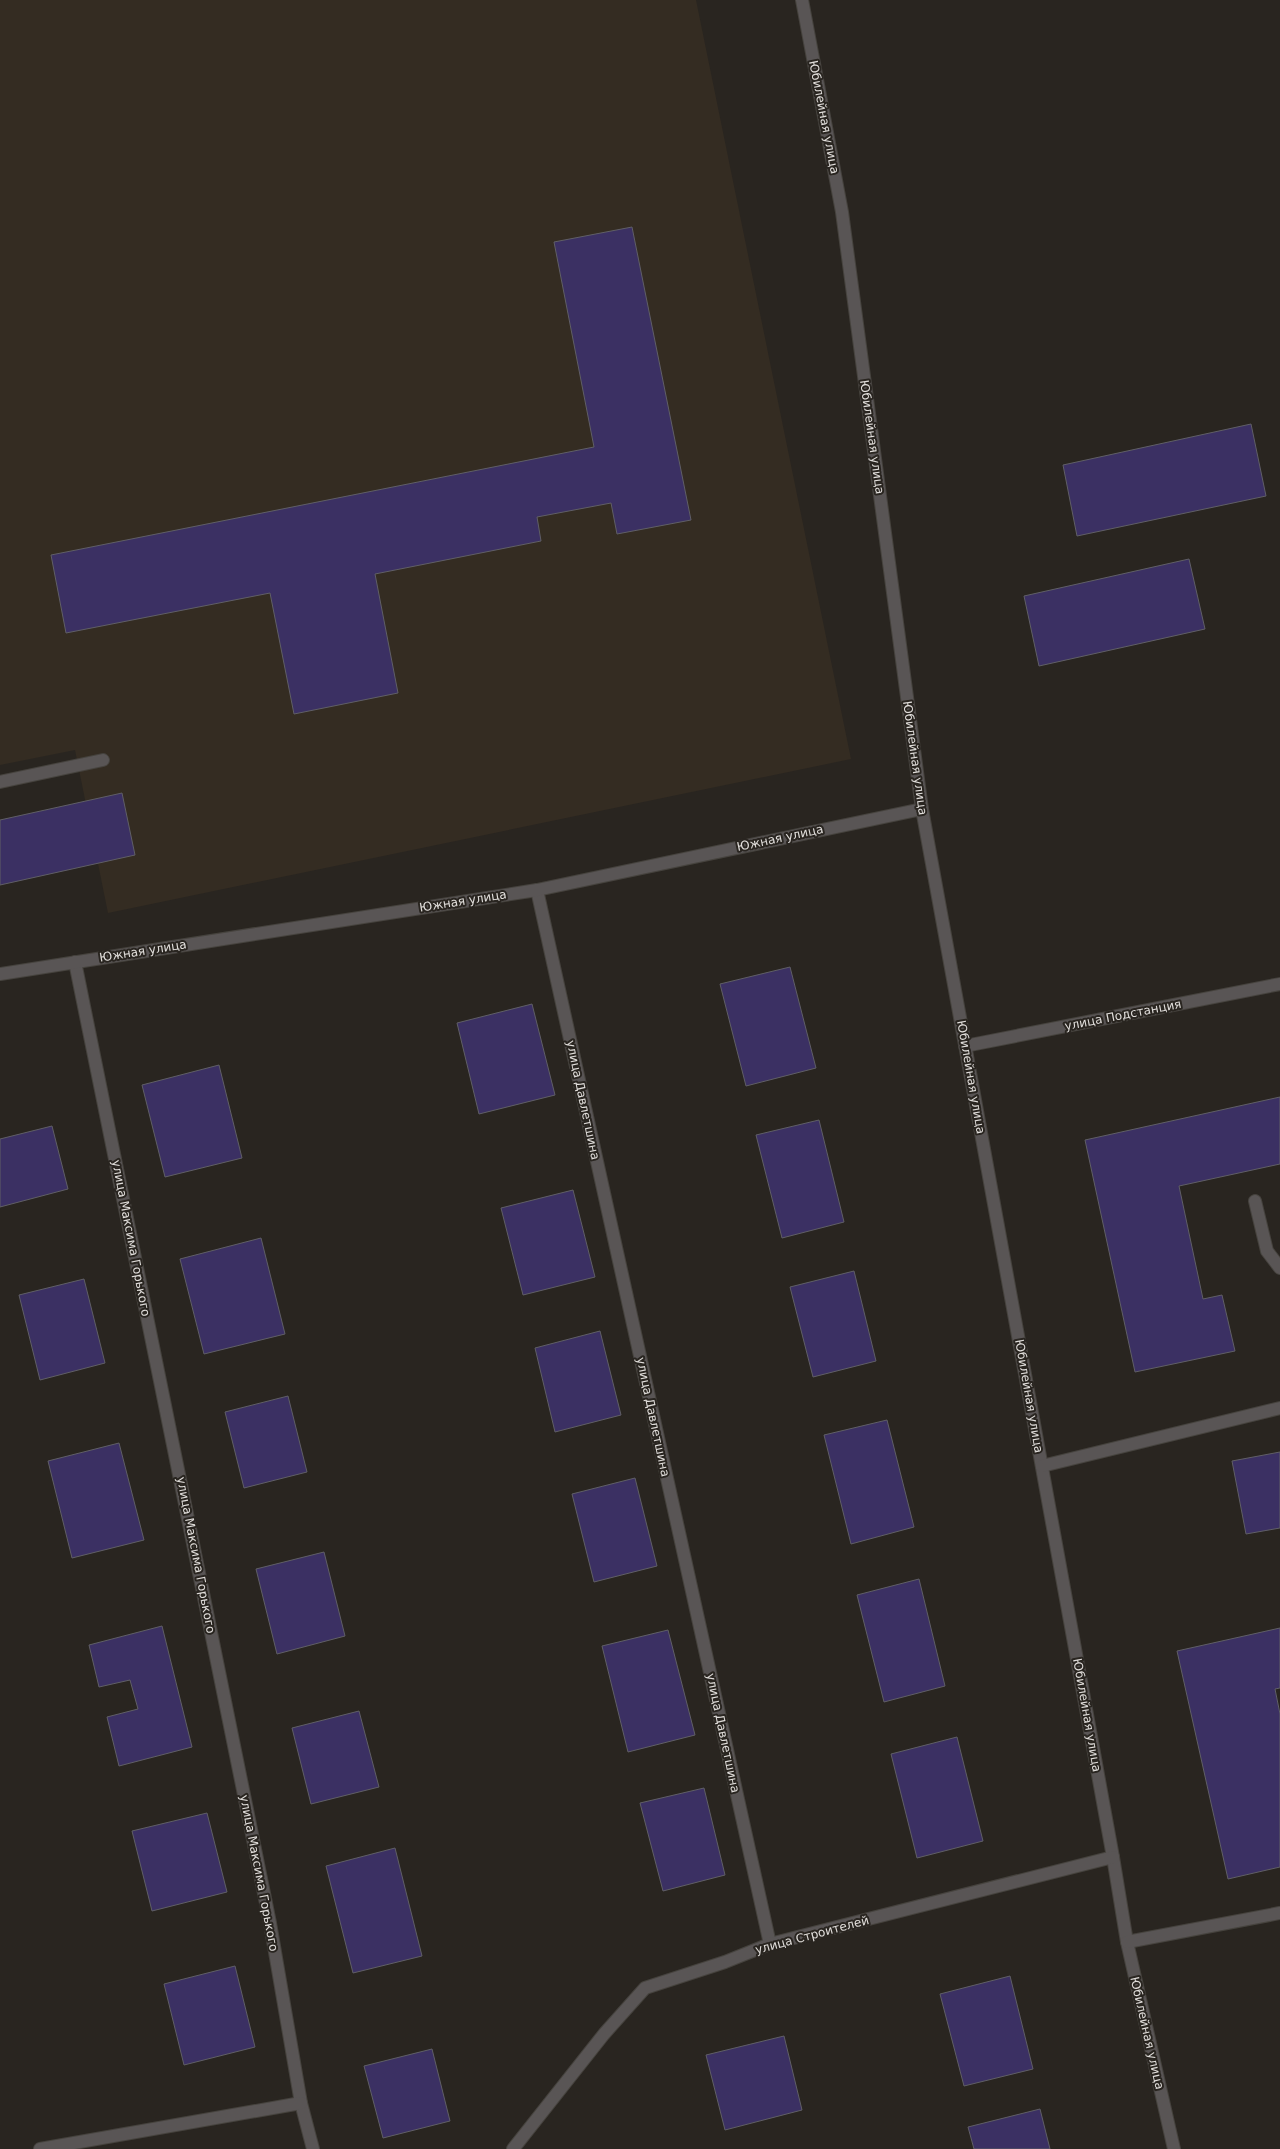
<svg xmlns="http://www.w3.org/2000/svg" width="1280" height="2149" font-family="'DejaVu Sans',sans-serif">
	<rect width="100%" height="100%" fill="#292520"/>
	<polygon fill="#342c22" points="0,0 696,0 851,759 108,913 75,750 0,765"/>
	<g fill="#3b3063" stroke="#605f66">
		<polygon points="632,227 691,520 617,534 611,503 537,517 541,541 375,574 398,693 294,714 270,593 66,633 51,555 594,447 554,242"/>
		<polygon points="1251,424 1266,496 1077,536 1063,465"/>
		<polygon points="1189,559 1205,629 1039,666 1024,596"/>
		<polygon points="122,793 135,855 0,885 0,820"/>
		<polygon points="790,967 816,1068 746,1086 720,984"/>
		<polygon points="532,1004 555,1095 479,1114 457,1023"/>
		<polygon points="219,1065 242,1158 165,1177 142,1085"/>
		<polygon points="1280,1097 1280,1164 1179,1186 1203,1299 1222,1295 1235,1351 1135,1372 1085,1140"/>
		<polygon points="819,1120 844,1222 782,1238 756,1135"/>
		<polygon points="52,1126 68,1189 0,1207 0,1139"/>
		<polygon points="573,1190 595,1277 523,1295 501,1208"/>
		<polygon points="261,1238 285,1334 204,1354 180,1259"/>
		<polygon points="854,1271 876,1361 813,1377 790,1287"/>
		<polygon points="84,1279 105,1363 40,1380 19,1295"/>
		<polygon points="600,1331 621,1415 555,1432 535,1348"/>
		<polygon points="288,1396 307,1472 244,1488 225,1412"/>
		<polygon points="887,1420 914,1527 851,1544 824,1435"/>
		<polygon points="119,1443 144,1540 72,1558 48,1461"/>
		<polygon points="1280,1452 1280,1528 1246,1534 1232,1461"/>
		<polygon points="635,1478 657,1566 594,1582 572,1494"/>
		<polygon points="324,1552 345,1636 277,1654 256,1569"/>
		<polygon points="919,1579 945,1686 884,1702 857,1595"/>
		<polygon points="162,1626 192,1747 119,1766 107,1717 138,1709 130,1680 99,1687 89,1645"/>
		<polygon points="1280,1628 1280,1688 1275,1689 1280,1714 1280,1867 1228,1879 1177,1651"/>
		<polygon points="668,1630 695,1735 628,1752 602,1646"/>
		<polygon points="359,1711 379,1787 311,1804 292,1728"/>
		<polygon points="957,1737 983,1841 917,1858 891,1754"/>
		<polygon points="704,1788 725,1875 663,1891 640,1803"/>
		<polygon points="207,1813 227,1892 152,1911 132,1831"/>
		<polygon points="395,1848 422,1956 353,1973 326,1866"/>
		<polygon points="235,1966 255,2047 184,2065 164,1984"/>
		<polygon points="1010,1976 1033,2069 964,2086 940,1994"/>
		<polygon points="784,2036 802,2110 725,2130 706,2055"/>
		<polygon points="432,2049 450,2121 383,2138 364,2066"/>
		<polygon points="1040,2109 1050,2149 974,2149 968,2127"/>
	</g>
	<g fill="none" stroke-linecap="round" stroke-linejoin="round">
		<g stroke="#46433e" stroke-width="14">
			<g id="minor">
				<polyline points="802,0 842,212 922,809 1113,1857 1127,1942 1174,2149"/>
				<polyline points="0,782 103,760"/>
				<polyline points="537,890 770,1944"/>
				<polyline points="75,962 270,1923 301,2103 313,2149"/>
				<polyline points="0,974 537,890 922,809"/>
				<polyline points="965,1046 1280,984"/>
				<polyline points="1255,1201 1267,1251 1280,1268"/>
				<polyline points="1042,1466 1280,1408"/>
				<polyline points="1127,1942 1280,1913"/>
				<polyline points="40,2149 301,2103"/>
				<polyline points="513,2149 604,2034 645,1988 725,1962 770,1944 1113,1857"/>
			</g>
		</g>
		<use href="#minor" stroke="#595555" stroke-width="12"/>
	</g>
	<g text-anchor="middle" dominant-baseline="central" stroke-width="4" stroke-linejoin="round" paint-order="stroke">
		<g font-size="12" fill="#e1dedb" stroke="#292520">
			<text transform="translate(824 117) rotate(79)">Юбилейная улица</text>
			<text transform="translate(872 437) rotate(82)">Юбилейная улица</text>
			<text transform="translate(915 758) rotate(82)">Юбилейная улица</text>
			<text transform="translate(780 838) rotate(-12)">Южная улица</text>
			<text transform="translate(463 901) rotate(-9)">Южная улица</text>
			<text transform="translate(143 951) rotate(-9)">Южная улица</text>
			<text transform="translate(1123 1015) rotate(-11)">улица Подстанция</text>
			<text transform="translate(971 1077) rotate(80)">Юбилейная улица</text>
			<text transform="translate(583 1100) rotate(78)">улица Давлетшина</text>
			<text transform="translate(131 1238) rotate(79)">улица Максима Горького</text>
			<text transform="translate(1029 1396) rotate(80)">Юбилейная улица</text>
			<text transform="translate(653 1417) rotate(78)">улица Давлетшина</text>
			<text transform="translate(196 1555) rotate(79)">улица Максима Горького</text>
			<text transform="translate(1087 1715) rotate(80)">Юбилейная улица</text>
			<text transform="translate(723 1733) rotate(78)">улица Давлетшина</text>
			<text transform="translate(259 1873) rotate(79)">улица Максима Горького</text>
			<text transform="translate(812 1935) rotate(-15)">улица Строителей</text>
			<text transform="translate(1147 2033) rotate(77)">Юбилейная улица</text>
		</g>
	</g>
</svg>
